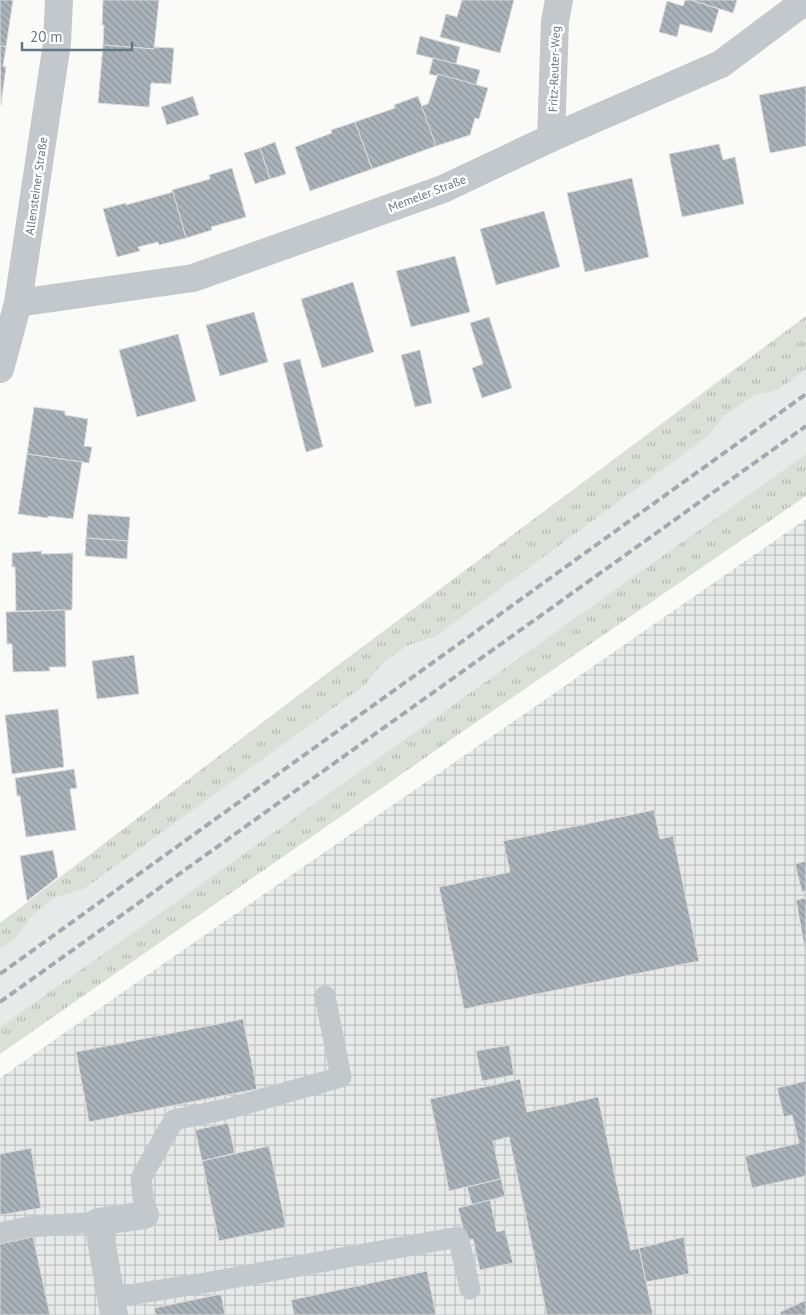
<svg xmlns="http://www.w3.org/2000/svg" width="806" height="1315" font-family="'PT Sans',sans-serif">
	<defs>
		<pattern id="industrial-grid" width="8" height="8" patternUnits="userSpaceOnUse" patternTransform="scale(1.25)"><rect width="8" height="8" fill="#e8e9e9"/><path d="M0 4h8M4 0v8" fill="none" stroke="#c0c1c2"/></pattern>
		<pattern id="grass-tufts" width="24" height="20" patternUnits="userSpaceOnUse" patternTransform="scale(1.25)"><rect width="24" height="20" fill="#dadfd7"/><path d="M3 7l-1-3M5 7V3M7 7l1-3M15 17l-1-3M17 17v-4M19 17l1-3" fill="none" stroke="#b4b9b4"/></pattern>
		<pattern id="building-back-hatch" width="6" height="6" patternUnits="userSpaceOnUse" patternTransform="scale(1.25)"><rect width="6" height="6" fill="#aab3b9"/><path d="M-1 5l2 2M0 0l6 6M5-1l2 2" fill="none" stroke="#8e969c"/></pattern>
	</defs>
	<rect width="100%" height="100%" fill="#fafaf8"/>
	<polygon fill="#e8e9e9" points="806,369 806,454 0,1027 0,949 14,940 32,916 54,898 84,889 365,685 384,662 409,645 435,637 708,436 724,416 755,395 778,390"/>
	<polygon fill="url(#industrial-grid)" points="806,519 806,1315 0,1315 0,1078 163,964"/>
	<g fill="url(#grass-tufts)">
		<polygon points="806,316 806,369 778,390 755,395 724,416 708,436 435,637 409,645 384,662 365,685 84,889 54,898 32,916 14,940 0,949 0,923 338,665"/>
		<polygon points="806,454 806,496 462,732 0,1054 0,1027"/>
	</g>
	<g fill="url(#building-back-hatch)" stroke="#dcdcda">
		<polygon points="0,0 13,0 6,47 0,46"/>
		<polygon points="103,0 159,0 154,49 103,45 104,25 102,25"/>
		<polygon points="462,0 514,0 500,53 440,37 446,14 457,17"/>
		<polygon points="685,0 691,0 719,9 712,33 680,24 677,37 659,32 667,1 683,6"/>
		<polygon points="691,0 737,0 733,13"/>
		<polygon points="420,36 460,47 456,64 416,54"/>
		<polygon points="103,45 154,49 154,47 174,48 171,84 151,83 149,107 98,103"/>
		<polygon points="0,46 6,47 3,66 6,67 1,105"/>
		<polygon points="433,58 480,70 476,85 429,74"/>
		<polygon points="438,74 488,88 479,119 475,118 470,135 436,146 421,106 428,104"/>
		<polygon points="806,86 806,146 770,153 759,95"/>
		<polygon points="193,96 199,115 167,125 161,107"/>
		<polygon points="418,96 436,146 372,169 355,122 395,108 394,105"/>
		<polygon points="355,122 372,169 310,191 295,147 332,133 331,130"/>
		<polygon points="275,142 286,174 270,179 260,148"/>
		<polygon points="719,144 723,160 735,157 744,204 682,217 669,154"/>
		<polygon points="260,148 270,179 255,184 244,153"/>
		<polygon points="232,168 246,217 211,227 212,230 186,238 172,190 210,179 209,175"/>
		<polygon points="632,178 649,257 585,272 567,193"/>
		<polygon points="173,192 186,238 159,245 158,242 138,247 140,251 117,257 103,209 126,203 126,205"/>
		<polygon points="544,211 560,267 496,285 480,229"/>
		<polygon points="455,256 470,312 411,327 396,271"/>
		<polygon points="353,282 374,352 322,368 301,299"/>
		<polygon points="254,312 268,362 220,376 206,325"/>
		<polygon points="489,317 512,388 482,398 472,368 483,364 470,323"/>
		<polygon points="178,334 196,401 137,417 119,350"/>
		<polygon points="420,350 432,403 415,407 401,355"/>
		<polygon points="300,359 323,447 306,452 283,363"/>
		<polygon points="34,407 65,411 65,415 88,419 84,446 92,447 89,463 27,454"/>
		<polygon points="27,454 82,462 73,519 48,516 48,518 18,514"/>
		<polygon points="88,514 130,517 128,541 86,538"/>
		<polygon points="86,538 128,541 127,559 85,556"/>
		<polygon points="42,551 41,554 73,553 72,610 16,611 15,567 12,567 12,553"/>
		<polygon points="65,610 66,667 49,667 50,671 13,672 12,644 7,644 6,612"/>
		<polygon points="134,655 139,694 97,699 92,661"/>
		<polygon points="58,709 64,767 12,774 5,715"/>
		<polygon points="74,769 77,788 70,789 76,830 26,837 20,796 17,796 15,778"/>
		<polygon points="654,810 660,839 673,836 699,961 464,1009 439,887 510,872 503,841"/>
		<polygon points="53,850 58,877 27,901 20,856"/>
		<polygon points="806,861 806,891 802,892 795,864"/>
		<polygon points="806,898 806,955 796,900"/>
		<polygon points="243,1019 257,1089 89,1122 76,1052"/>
		<polygon points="509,1045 514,1075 482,1081 476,1051"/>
		<polygon points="520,1079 527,1112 598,1097 631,1250 639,1248 653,1315 547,1315 509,1137 493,1141 501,1179 449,1191 430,1099"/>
		<polygon points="806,1081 806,1176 752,1188 745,1156 799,1143 792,1115 784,1117 777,1088"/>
		<polygon points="228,1123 235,1153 202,1161 195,1130"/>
		<polygon points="269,1146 286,1227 219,1241 202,1161"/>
		<polygon points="31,1148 41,1208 0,1215 0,1154"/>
		<polygon points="501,1179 505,1196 472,1205 467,1187"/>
		<polygon points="490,1200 497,1232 505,1230 513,1263 480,1270 473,1239 466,1240 458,1208"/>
		<polygon points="33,1237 50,1315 0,1315 0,1244"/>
		<polygon points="684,1237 689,1274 646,1282 639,1248"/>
		<polygon points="427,1271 436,1315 294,1315 291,1300"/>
		<polygon points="221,1294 225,1315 156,1315 154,1308"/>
		<polygon points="806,1300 806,1315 781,1315 780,1312"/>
	</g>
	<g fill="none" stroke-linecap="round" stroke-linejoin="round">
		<g stroke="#c3c8cc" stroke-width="21">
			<polyline points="145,1215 141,1178 174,1120 231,1108 341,1077 325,996"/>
			<polyline points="0,1233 28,1227 98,1222"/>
			<polyline points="110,1298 210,1282 458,1237 470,1289"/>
		</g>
		<g stroke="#c3c8cc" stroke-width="28">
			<polyline points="551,138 555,21 559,0"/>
			<polyline points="18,303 193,278 443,189 551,138 721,64 797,7 806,2"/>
			<polyline points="0,369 18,303 57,43 59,0"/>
			<polyline points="114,1315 98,1222 145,1215"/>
		</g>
		<g stroke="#a2aab0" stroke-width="4" stroke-dasharray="8 4" stroke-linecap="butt">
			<polyline points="0,974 806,394"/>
			<polyline points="0,1002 806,426"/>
		</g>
	</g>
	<g text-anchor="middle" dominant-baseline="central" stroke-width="5" stroke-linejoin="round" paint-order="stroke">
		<g font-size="12" fill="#657683" stroke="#fff">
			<text transform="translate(554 69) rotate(-88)">Fritz-Reuter-Weg</text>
			<text transform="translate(36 186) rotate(-82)">Allensteiner Straße</text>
			<text transform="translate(427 193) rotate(-21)">Memeler Straße</text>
		</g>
	</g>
	<path d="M22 42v8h110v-8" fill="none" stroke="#657683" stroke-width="2.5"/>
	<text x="30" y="42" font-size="15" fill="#657683" stroke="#ffffff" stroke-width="4" paint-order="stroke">20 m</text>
</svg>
